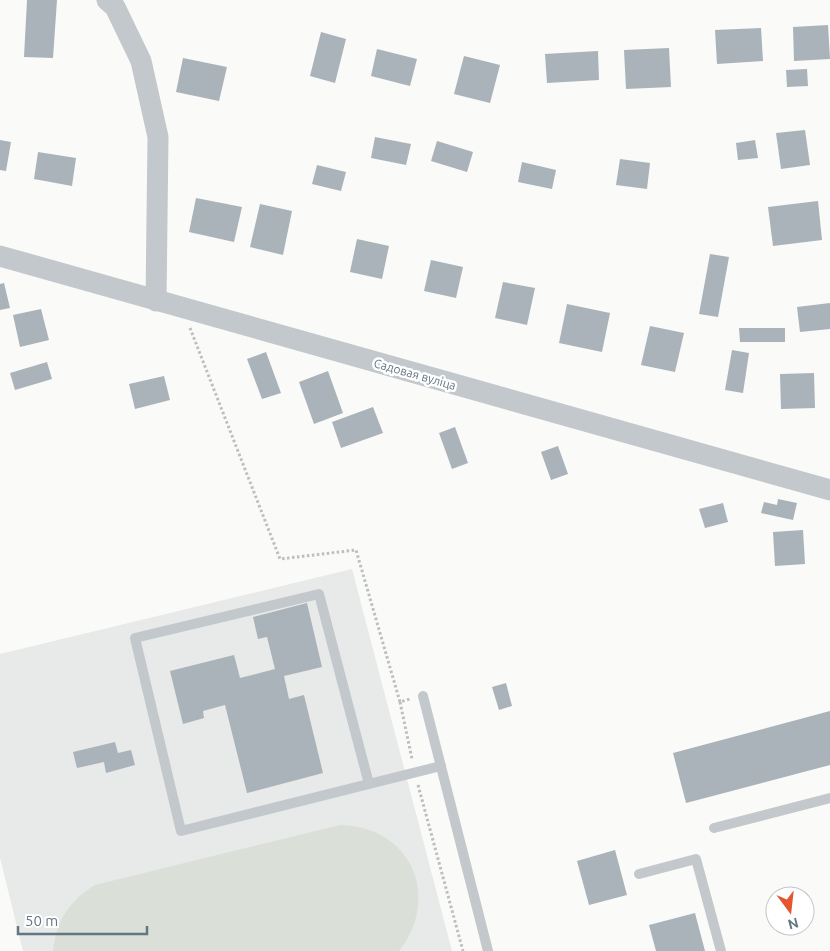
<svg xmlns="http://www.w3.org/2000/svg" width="830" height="951" font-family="Ubuntu,sans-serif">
	<rect width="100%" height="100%" fill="#fafaf8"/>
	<polygon fill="#e8e9e9" points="352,569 452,951 23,951 0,858 0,654"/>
	<path fill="#dadfd7" d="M340,825C410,826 442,896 399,951H53C56,921 69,901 95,885Z"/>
	<g fill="#aab3b9">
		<polygon points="27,0 57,0 53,58 24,57"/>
		<polygon points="828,25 830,59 794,61 793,27"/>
		<polygon points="761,28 763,61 717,64 715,30"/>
		<polygon points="321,32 346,39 335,83 310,76"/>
		<polygon points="669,48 671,87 626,89 624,50"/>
		<polygon points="377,49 417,59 410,86 371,76"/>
		<polygon points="598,51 599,80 547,83 545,54"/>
		<polygon points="464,56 500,65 490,103 454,94"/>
		<polygon points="183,58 227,67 219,101 176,92"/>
		<polygon points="807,69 808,86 787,87 786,70"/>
		<polygon points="805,130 810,165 781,169 776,133"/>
		<polygon points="375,137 411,144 406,165 371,158"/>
		<polygon points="0,140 11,142 6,171 0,170"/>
		<polygon points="755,140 758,158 738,160 736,143"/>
		<polygon points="437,141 473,152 467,172 431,161"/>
		<polygon points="38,152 76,158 72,186 34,179"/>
		<polygon points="620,159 650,163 647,189 616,185"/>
		<polygon points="522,162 556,170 552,189 518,182"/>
		<polygon points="317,165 346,172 341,191 312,184"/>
		<polygon points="196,198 242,207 234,242 189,232"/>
		<polygon points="818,201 822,240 773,246 768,207"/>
		<polygon points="260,204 292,211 283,255 250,247"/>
		<polygon points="357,239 389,246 382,279 350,272"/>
		<polygon points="710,254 729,257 718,317 699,314"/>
		<polygon points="431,260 463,267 456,298 424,291"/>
		<polygon points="503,282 535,288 527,325 495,318"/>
		<polygon points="4,283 10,308 0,310 0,284"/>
		<polygon points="830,303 830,329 800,332 797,307"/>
		<polygon points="567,304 610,313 602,352 559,343"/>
		<polygon points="41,309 49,340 20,347 13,315"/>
		<polygon points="650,326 684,333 675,372 641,365"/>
		<polygon points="739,328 785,328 785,342 740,342"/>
		<polygon points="732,350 749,353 743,393 725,390"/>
		<polygon points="266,352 281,393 262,399 247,359"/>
		<polygon points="47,362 52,379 15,390 10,373"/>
		<polygon points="328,371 343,413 314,424 299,382"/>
		<polygon points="814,373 815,408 781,409 780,374"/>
		<polygon points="164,376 170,400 135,409 129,384"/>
		<polygon points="373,407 383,433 341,448 332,422"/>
		<polygon points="455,427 468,463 452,469 439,433"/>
		<polygon points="558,446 568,474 551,480 541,452"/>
		<polygon points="778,499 797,503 793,520 761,513 764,502 777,505"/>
		<polygon points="723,503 728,522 705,528 699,509"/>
		<polygon points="803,530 805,564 775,566 773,532"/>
		<polygon points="307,603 322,667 284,676 289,699 304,695 323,773 247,793 225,705 203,711 204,718 183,724 170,671 234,655 240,678 275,669 267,637 258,639 253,617"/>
		<polygon points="506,683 512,706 499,710 492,687"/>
		<polygon points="830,711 830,765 686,803 673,753"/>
		<polygon points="115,742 118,753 131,750 135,765 106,773 104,762 77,768 73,752"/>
		<polygon points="615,850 627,895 589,905 577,861"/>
		<polygon points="695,913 705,951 656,951 649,925"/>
	</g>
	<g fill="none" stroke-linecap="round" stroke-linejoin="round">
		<g stroke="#bbbfc2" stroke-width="3" stroke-dasharray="2.5 2.5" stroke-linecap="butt">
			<polyline points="190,328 280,559 356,550 400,702 410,699"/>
			<polyline points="400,702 412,759"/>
			<polyline points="418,785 463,951"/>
		</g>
		<g stroke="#c3c8cc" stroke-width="10">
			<polyline points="423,696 488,951"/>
			<path d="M369,784L319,594L135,638L181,831C267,809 354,788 441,766"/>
			<polyline points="714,828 830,798"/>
			<polyline points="639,874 696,859 721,951"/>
		</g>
		<g stroke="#c3c8cc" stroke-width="21">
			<polyline points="107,0 115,7 141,61 158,137 156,301"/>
			<polyline points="0,256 830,490"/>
		</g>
	</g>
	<g text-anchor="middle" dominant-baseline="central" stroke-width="5" stroke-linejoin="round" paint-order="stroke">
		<g font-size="12" fill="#657683" stroke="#fff">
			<text transform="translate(415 374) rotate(16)">Садовая вуліца</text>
		</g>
	</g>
	<g transform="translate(790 911) rotate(165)"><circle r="24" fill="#ffffff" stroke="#c1c8cd"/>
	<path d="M0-4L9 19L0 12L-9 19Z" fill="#e4572e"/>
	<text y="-8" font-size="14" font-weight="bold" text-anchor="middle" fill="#657683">N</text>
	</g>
	<path d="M18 926v8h129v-8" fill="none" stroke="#657683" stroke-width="2.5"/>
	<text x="25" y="926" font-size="15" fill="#657683" stroke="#ffffff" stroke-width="4" paint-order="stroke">50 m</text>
</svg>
